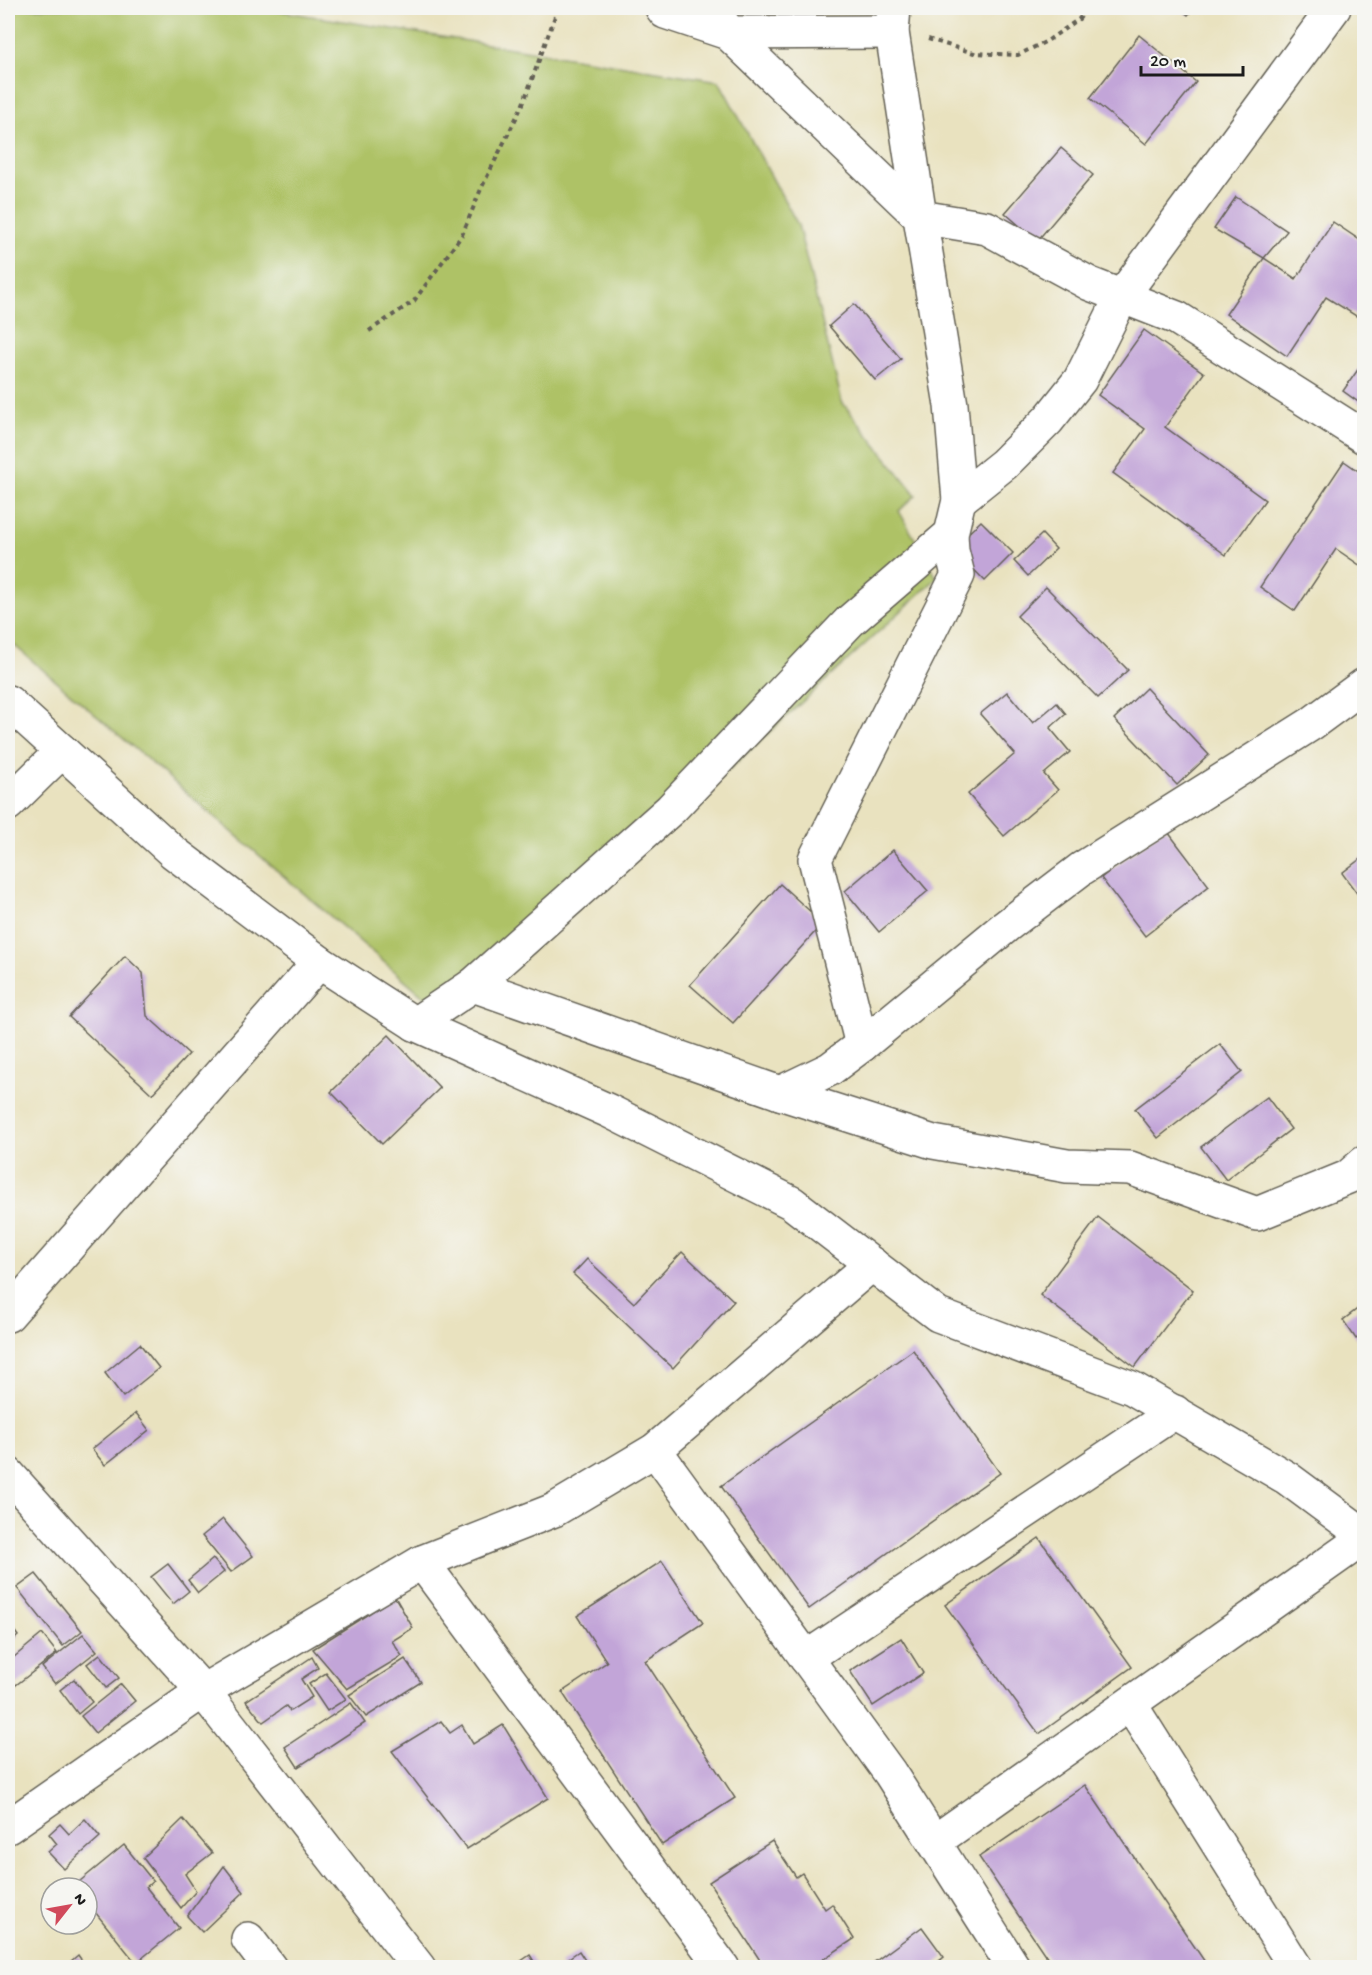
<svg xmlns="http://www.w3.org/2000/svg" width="1372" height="1975" font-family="'Gochi Hand',sans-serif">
	<rect width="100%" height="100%" fill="#f6f6f2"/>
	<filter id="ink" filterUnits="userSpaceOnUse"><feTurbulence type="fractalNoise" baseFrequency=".0167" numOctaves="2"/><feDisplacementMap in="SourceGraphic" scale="12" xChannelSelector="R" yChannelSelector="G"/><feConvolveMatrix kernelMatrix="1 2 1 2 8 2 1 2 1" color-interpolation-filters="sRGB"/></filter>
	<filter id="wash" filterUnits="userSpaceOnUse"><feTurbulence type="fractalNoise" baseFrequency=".008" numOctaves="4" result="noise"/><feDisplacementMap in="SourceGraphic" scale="24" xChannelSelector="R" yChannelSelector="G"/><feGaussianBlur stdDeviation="1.35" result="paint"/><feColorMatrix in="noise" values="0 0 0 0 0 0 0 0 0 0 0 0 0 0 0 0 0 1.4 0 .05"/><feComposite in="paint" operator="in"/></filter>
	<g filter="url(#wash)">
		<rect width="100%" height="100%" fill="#e9e2bf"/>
		<polygon fill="#aec266" stroke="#656f41" stroke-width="1.5" points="8,8 261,8 719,81 798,225 842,402 916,495 899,511 937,578 454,1022 8,640"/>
		<g id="blocks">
			<g fill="#c2a5d8">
				<polygon points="1179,8 1194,8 1188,15"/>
				<polygon points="1139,35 1196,82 1146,144 1090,98"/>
				<polygon points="1061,148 1093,175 1037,241 1005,213"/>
				<polygon points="1236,197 1287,231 1264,258 1214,229"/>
				<polygon points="1333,222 1364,243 1364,321 1326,297 1287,356 1226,314 1264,258 1296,279"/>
				<polygon points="854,304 901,359 875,380 829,326"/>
				<polygon points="1144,330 1204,373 1165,427 1265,500 1226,555 1113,473 1145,429 1098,395"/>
				<polygon points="1364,361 1364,406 1343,391"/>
				<polygon points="1344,461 1364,475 1364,568 1336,549 1295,611 1260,587"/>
				<polygon points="981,521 1013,553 985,581 953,548"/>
				<polygon points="1042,534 1056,549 1028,576 1014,561"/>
				<polygon points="1046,587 1128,670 1098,698 1017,616"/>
				<polygon points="1146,688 1209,755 1177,785 1114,719"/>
				<polygon points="1007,692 1033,723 1057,703 1066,714 1050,728 1070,752 1044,774 1058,790 1004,836 968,794 1015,754 980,714"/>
				<polygon points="1165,828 1209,886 1145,936 1101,878"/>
				<polygon points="893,850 928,891 879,932 845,891"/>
				<polygon points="1364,856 1364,903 1342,873"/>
				<polygon points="780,884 823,923 733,1023 690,985"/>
				<polygon points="125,956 143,973 147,1016 189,1054 152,1094 69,1017"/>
				<polygon points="389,1035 440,1088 382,1144 331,1092"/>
				<polygon points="1220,1044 1242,1072 1158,1138 1135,1109"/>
				<polygon points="1267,1097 1291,1129 1226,1180 1201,1147"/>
				<polygon points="1098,1217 1193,1290 1135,1367 1040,1295"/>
				<polygon points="682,1252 734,1301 673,1368 573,1274 587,1259 634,1303"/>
				<polygon points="1364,1304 1364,1333 1356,1339 1343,1320"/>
				<polygon points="140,1344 159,1368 123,1397 105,1373"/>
				<polygon points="913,1350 1000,1473 809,1609 721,1486"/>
				<polygon points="136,1413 149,1430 105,1465 92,1449"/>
				<polygon points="223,1519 253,1556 231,1572 202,1536"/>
				<polygon points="1039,1538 1132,1667 1039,1734 945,1605"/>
				<polygon points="213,1559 224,1572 198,1593 188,1580"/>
				<polygon points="662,1561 703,1623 645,1661 735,1798 662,1845 562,1692 607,1662 577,1616"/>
				<polygon points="168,1564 189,1591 173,1604 151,1577"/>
				<polygon points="36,1574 82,1631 63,1646 17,1588"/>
				<polygon points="395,1597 413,1628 392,1641 402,1656 347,1689 313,1649"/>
				<polygon points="8,1622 18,1636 8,1645"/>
				<polygon points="42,1634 57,1653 16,1685 8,1675 8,1662"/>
				<polygon points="83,1634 97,1651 55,1684 42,1667"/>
				<polygon points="901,1638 923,1673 873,1706 850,1671"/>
				<polygon points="100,1654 119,1678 106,1688 87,1664"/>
				<polygon points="312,1657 318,1668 301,1679 312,1697 290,1711 286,1706 263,1722 246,1701"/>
				<polygon points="405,1659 421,1682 366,1717 349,1695"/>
				<polygon points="326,1673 346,1699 327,1711 309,1684"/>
				<polygon points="74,1679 92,1702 78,1714 60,1690"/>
				<polygon points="121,1684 135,1701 95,1733 81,1716"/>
				<polygon points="351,1703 365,1723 298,1767 285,1747"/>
				<polygon points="441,1721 450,1733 462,1725 473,1744 503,1725 548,1798 467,1849 392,1751"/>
				<polygon points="1085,1785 1209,1968 1054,1968 979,1857"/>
				<polygon points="85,1819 100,1837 64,1869 48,1852 57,1844 49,1834 60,1824 69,1834"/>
				<polygon points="183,1819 212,1853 185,1874 196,1891 181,1908 143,1858"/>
				<polygon points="772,1841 796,1877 802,1873 825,1909 832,1904 854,1939 810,1968 765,1968 709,1882"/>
				<polygon points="124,1845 153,1881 146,1887 179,1928 136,1963 87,1902 87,1888 76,1888 74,1886"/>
				<polygon points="224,1866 244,1892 202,1932 187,1916"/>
				<polygon points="922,1927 944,1957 930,1968 870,1968 869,1966"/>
				<polygon points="579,1951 590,1968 562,1968 560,1964"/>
				<polygon points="78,1955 87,1968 63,1968"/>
				<polygon points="530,1955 538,1968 511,1968"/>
			</g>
		</g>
	</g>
	<g filter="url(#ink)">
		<use href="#blocks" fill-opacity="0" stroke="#646155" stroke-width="1.5"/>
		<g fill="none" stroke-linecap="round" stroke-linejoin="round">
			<g stroke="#646155" stroke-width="36">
				<g id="minor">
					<polyline points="662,8 665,12 728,33 920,217 951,405 959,500 951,534 952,551 958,575 815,859 862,1045"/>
					<polyline points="894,8 892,32 920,217 987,228 1090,284 1177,318 1364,437"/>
					<polyline points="723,24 728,33 892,32"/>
					<polyline points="959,500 1004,464 1048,420 1080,380 1122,296 1334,8"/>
					<polyline points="8,702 173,852 319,962 415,1024 609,1111 792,1203 938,1315 1132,1388 1287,1478 1364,1535"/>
					<polyline points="8,804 62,751"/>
					<polyline points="473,985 780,1093 933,1142 1067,1166 1130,1168 1257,1214 1348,1177 1364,1163"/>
					<polyline points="415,1024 473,985 671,809 850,621 951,534"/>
					<polyline points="780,1093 830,1069 862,1045 1005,927 1081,869 1311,724 1364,685"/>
					<polyline points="8,1315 319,962"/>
					<polyline points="655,1450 890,1773 1014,1968"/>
					<polyline points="8,1474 203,1691 419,1968"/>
					<polyline points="422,1562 723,1968"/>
					<polyline points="806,1658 1175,1412"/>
					<polyline points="1130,1704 1296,1968"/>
					<polyline points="8,1827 203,1691 422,1562 554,1510 655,1450 872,1264"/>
					<polyline points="934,1842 1364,1538"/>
					<polyline points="248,1939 270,1968"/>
				</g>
			</g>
			<g stroke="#646155" stroke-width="4" stroke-dasharray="4.5 4.5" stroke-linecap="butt">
				<polyline points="928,39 974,53 1018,55 1047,41 1079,19 1087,8"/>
				<polyline points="369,331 414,301 462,235 481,189 523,104 558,8"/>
			</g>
			<use href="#minor" stroke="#fff" stroke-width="33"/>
		</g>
	</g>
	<rect width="1372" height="1975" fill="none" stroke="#f6f6f2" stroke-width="30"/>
	<g transform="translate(69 1906) rotate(59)"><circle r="28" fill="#f6f6f2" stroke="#9f9f9c" stroke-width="1.5"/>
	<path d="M0-4.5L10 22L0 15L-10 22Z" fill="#d1495b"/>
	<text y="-9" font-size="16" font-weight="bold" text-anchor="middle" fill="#1c1c1c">N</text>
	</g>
	<path d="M1141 66v9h102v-9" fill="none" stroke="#1c1c1c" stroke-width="3"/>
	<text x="1150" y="66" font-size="18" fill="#1c1c1c" stroke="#f6f6f2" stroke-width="4.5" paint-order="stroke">20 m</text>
</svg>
